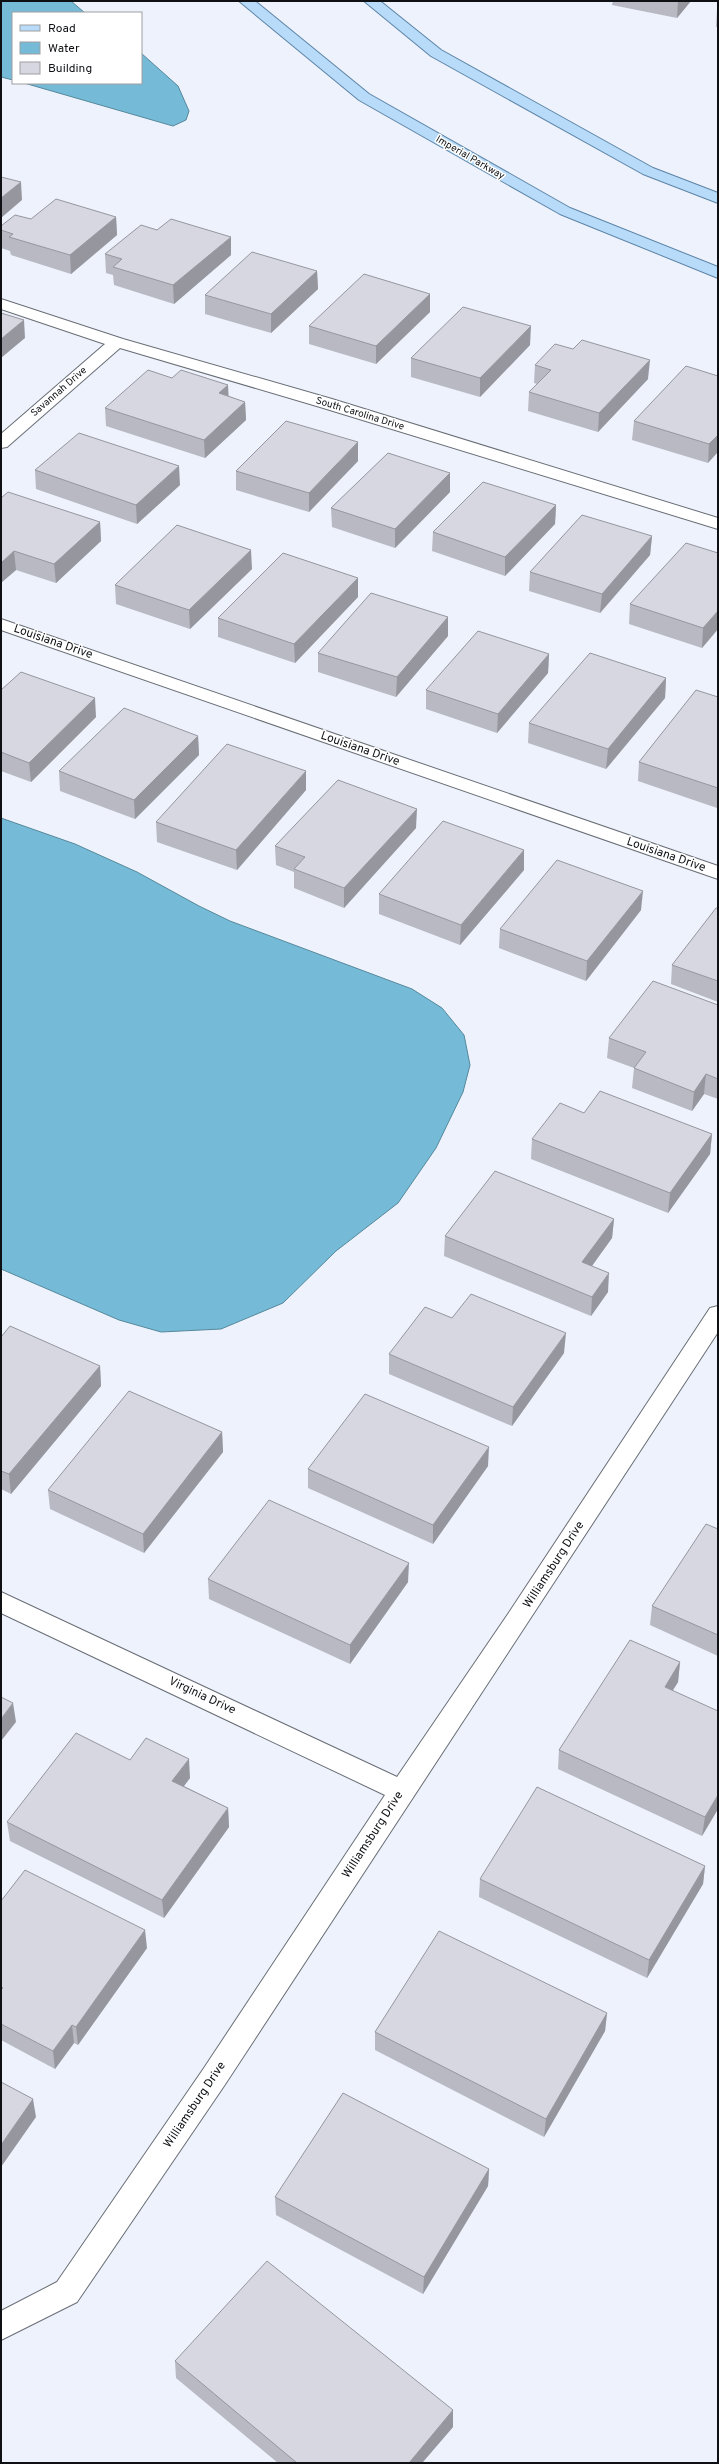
<svg xmlns="http://www.w3.org/2000/svg" width="719" height="2464" font-family="Overpass,sans-serif">
	<rect width="100%" height="100%" fill="#edf2fc"/>
	<g fill="#75bbd7" stroke="#56889c">
		<polygon points="1,1 71,1 85,13 13,13 13,80 1,77"/>
		<polygon points="141,53 178,86 189,111 186,120 173,126 24,83 141,83"/>
		<polygon points="1,818 75,844 137,872 199,906 230,921 412,989 442,1008 464,1035 470,1065 463,1092 436,1148 398,1203 336,1251 283,1303 221,1329 161,1332 119,1320 1,1269"/>
	</g>
	<g fill="none" stroke-linecap="round" stroke-linejoin="round">
		<g stroke="#696e76" stroke-width="2">
			<g id="street">
				<polygon points="1,299 123,339 332,399 718,518 718,529 320,407 120,348 7,447 1,448 1,434 105,344 1,309"/>
				<polygon points="1,619 718,866 718,879 1,630"/>
				<polygon points="718,1306 718,1332 224,2086 77,2302 1,2340 1,2311 57,2282 204,2068 385,1795 1,1613 1,1592 397,1777 508,1614 710,1308"/>
			</g>
		</g>
		<g stroke="#5d84a6" stroke-width="2">
			<g id="primary">
				<polygon points="239,1 255,1 369,94 570,208 718,267 718,278 560,214 359,100"/>
				<polygon points="364,1 380,1 441,50 653,168 718,193 718,203 643,174 431,56"/>
			</g>
		</g>
		<use href="#street" fill="#fff" fill-rule="evenodd"/>
		<use href="#primary" fill="#b7dbf9" fill-rule="evenodd"/>
	</g>
	<g fill="#b8b9c2">
		<polygon points="613,1 691,1 677,18 612,5"/>
		<polygon points="718,8 718,27 716,27 717,9"/>
		<polygon points="116,217 117,235 71,274 11,255 10,251 1,248 1,226 31,219"/>
		<polygon points="105,254 231,255 174,304 114,285 113,275 106,273"/>
		<polygon points="317,271 318,289 271,333 205,314 205,295"/>
		<polygon points="430,294 430,312 376,364 309,344 309,326"/>
		<polygon points="530,345 480,397 411,377 411,358"/>
		<polygon points="535,365 648,379 598,432 528,411 529,392 537,384 534,383"/>
		<polygon points="718,376 708,463 632,440 634,421"/>
		<polygon points="228,385 228,396 245,402 246,420 205,458 106,426 105,408"/>
		<polygon points="358,461 309,512 236,490 236,471"/>
		<polygon points="35,470 180,485 137,524 36,489"/>
		<polygon points="450,473 450,492 395,548 332,527 331,508"/>
		<polygon points="1,498 100,522 101,541 56,583 16,570 2,582 1,582"/>
		<polygon points="556,505 555,524 505,576 432,551 433,532"/>
		<polygon points="652,536 650,555 600,613 529,591 530,572"/>
		<polygon points="718,553 718,629 702,648 629,624 630,604"/>
		<polygon points="252,569 190,629 116,604 115,585"/>
		<polygon points="358,597 295,663 218,637 218,618"/>
		<polygon points="448,617 448,636 396,697 318,672 318,653"/>
		<polygon points="549,654 548,673 497,733 426,709 426,690"/>
		<polygon points="666,678 665,698 606,769 528,743 529,723"/>
		<polygon points="1,690 96,717 31,782 1,771"/>
		<polygon points="718,697 718,806 717,808 638,781 639,762"/>
		<polygon points="198,736 199,755 135,819 60,791 59,771"/>
		<polygon points="306,790 237,870 157,842 156,822"/>
		<polygon points="416,828 344,908 294,888 294,872 276,865 275,846"/>
		<polygon points="524,870 460,945 379,914 379,894"/>
		<polygon points="718,908 718,1002 671,984 672,965"/>
		<polygon points="641,910 586,981 499,948 500,929"/>
		<polygon points="718,1005 718,1099 704,1094 692,1111 632,1088 634,1068 607,1058 609,1038"/>
		<polygon points="584,1113 712,1134 710,1154 668,1213 531,1159 532,1139"/>
		<polygon points="614,1219 612,1238 592,1266 608,1292 591,1316 444,1256 445,1236"/>
		<polygon points="452,1318 564,1353 512,1426 389,1374 389,1354"/>
		<polygon points="1,1337 100,1366 101,1386 11,1494 1,1489"/>
		<polygon points="222,1432 223,1452 144,1553 50,1509 48,1490"/>
		<polygon points="488,1466 433,1544 308,1488 308,1469"/>
		<polygon points="718,1529 718,1656 650,1625 652,1606"/>
		<polygon points="208,1579 408,1582 350,1664 209,1599"/>
		<polygon points="680,1662 678,1682 673,1690 718,1809 702,1836 558,1769 559,1750"/>
		<polygon points="130,1760 190,1778 184,1786 228,1808 229,1827 164,1918 10,1841 7,1822"/>
		<polygon points="705,1866 703,1884 647,1978 479,1897 480,1879"/>
		<polygon points="1,1901 147,1948 78,2045 74,2043 55,2069 1,2040"/>
		<polygon points="607,2013 605,2031 544,2137 375,2050 375,2032"/>
		<polygon points="489,2169 488,2186 423,2294 276,2215 275,2197"/>
		<polygon points="175,2361 453,2410 453,2427 422,2463 278,2463 176,2378"/>
	</g>
	<g fill="#96969e">
		<polygon points="678,1 691,1 677,18"/>
		<polygon points="21,182 22,200 1,218 1,198"/>
		<polygon points="116,217 117,235 71,274 70,255"/>
		<polygon points="231,237 231,255 174,304 173,285"/>
		<polygon points="317,271 318,289 271,333 271,314"/>
		<polygon points="430,294 430,312 376,364 376,346"/>
		<polygon points="24,320 25,338 1,358 1,339"/>
		<polygon points="531,326 530,345 480,397 480,378"/>
		<polygon points="650,360 648,379 598,432 599,413"/>
		<polygon points="228,385 229,404 219,393"/>
		<polygon points="245,402 246,420 205,458 204,440"/>
		<polygon points="718,435 718,452 708,463 709,444"/>
		<polygon points="358,442 358,461 309,512 309,493"/>
		<polygon points="179,466 180,485 137,524 136,505"/>
		<polygon points="450,473 450,492 395,548 395,529"/>
		<polygon points="556,505 555,524 505,576 505,557"/>
		<polygon points="100,522 101,541 56,583 54,564"/>
		<polygon points="652,536 650,555 600,613 602,594"/>
		<polygon points="251,550 252,569 190,629 189,610"/>
		<polygon points="14,551 16,570 2,582 1,563"/>
		<polygon points="358,578 358,597 295,663 294,644"/>
		<polygon points="718,611 718,629 702,648 703,628"/>
		<polygon points="448,617 448,636 396,697 397,677"/>
		<polygon points="549,654 548,673 497,733 498,714"/>
		<polygon points="666,678 665,698 606,769 608,749"/>
		<polygon points="95,698 96,717 31,782 29,763"/>
		<polygon points="198,736 199,755 135,819 134,800"/>
		<polygon points="306,771 306,790 237,870 236,850"/>
		<polygon points="417,809 416,828 344,908 344,888"/>
		<polygon points="524,850 524,870 460,945 461,925"/>
		<polygon points="643,891 641,910 586,981 587,961"/>
		<polygon points="706,1074 704,1094 692,1111 694,1092"/>
		<polygon points="712,1134 710,1154 668,1213 670,1193"/>
		<polygon points="614,1219 612,1238 581,1281 582,1262"/>
		<polygon points="609,1273 608,1292 591,1316 592,1297"/>
		<polygon points="566,1333 564,1353 512,1426 513,1407"/>
		<polygon points="100,1366 101,1386 11,1494 9,1474"/>
		<polygon points="222,1432 223,1452 144,1553 143,1534"/>
		<polygon points="489,1447 488,1466 433,1544 433,1525"/>
		<polygon points="409,1563 408,1582 350,1664 350,1645"/>
		<polygon points="680,1662 678,1682 663,1706 665,1687"/>
		<polygon points="13,1703 16,1722 1,1741 1,1719"/>
		<polygon points="189,1759 190,1778 174,1799 172,1781"/>
		<polygon points="718,1795 718,1809 702,1836 705,1817"/>
		<polygon points="228,1808 229,1827 164,1918 162,1900"/>
		<polygon points="705,1866 703,1884 647,1978 649,1960"/>
		<polygon points="145,1930 147,1948 78,2045 76,2027"/>
		<polygon points="607,2013 605,2031 544,2137 546,2119"/>
		<polygon points="72,2025 74,2043 55,2069 53,2051"/>
		<polygon points="33,2099 36,2117 1,2167 1,2145"/>
		<polygon points="489,2169 488,2186 423,2294 424,2277"/>
		<polygon points="453,2410 453,2427 422,2463 409,2463"/>
	</g>
	<g fill="#d6d7e1" stroke="#96969e">
		<polygon points="1,177 21,182 1,198"/>
		<polygon points="56,199 116,217 70,255 9,237 13,234 1,230 1,226 15,215 31,219"/>
		<polygon points="171,219 231,237 173,285 113,267 122,259 105,254 141,225 157,230"/>
		<polygon points="252,252 317,271 271,314 205,295"/>
		<polygon points="364,274 430,294 376,346 309,326"/>
		<polygon points="463,307 531,326 480,378 411,358"/>
		<polygon points="1,313 24,320 1,339"/>
		<polygon points="582,340 650,360 599,413 529,392 551,370 535,365 555,344 573,349"/>
		<polygon points="686,366 718,376 718,435 709,444 634,421"/>
		<polygon points="148,370 172,378 181,370 228,385 219,393 245,402 204,440 105,408"/>
		<polygon points="286,421 358,442 309,493 236,471"/>
		<polygon points="79,433 179,466 136,505 35,470"/>
		<polygon points="388,453 450,473 395,529 331,508"/>
		<polygon points="483,482 556,505 505,557 433,532"/>
		<polygon points="8,492 100,522 54,564 14,551 1,563 1,498"/>
		<polygon points="582,515 652,536 602,594 530,572"/>
		<polygon points="177,525 251,550 189,610 115,585"/>
		<polygon points="686,543 718,553 718,611 703,628 630,604"/>
		<polygon points="283,553 358,578 294,644 218,618"/>
		<polygon points="371,593 448,617 397,677 318,653"/>
		<polygon points="478,631 549,654 498,714 426,690"/>
		<polygon points="590,653 666,678 608,749 529,723"/>
		<polygon points="21,672 95,698 29,763 1,752 1,690"/>
		<polygon points="696,690 718,697 718,788 639,762"/>
		<polygon points="124,708 198,736 134,800 59,771"/>
		<polygon points="227,744 306,771 236,850 156,822"/>
		<polygon points="338,780 417,809 344,888 294,869 305,857 275,846"/>
		<polygon points="443,821 524,850 461,925 379,894"/>
		<polygon points="557,860 643,891 587,961 500,929"/>
		<polygon points="716,908 718,908 718,981 672,965"/>
		<polygon points="653,981 718,1005 718,1079 706,1074 694,1092 634,1068 646,1052 609,1038"/>
		<polygon points="600,1091 712,1134 670,1193 532,1139 560,1103 584,1113"/>
		<polygon points="495,1171 614,1219 582,1262 609,1273 592,1297 445,1236"/>
		<polygon points="471,1294 566,1333 513,1407 389,1354 425,1307 452,1318"/>
		<polygon points="10,1326 100,1366 9,1474 1,1471 1,1337"/>
		<polygon points="129,1391 222,1432 143,1534 48,1490"/>
		<polygon points="365,1394 489,1447 433,1525 308,1469"/>
		<polygon points="269,1500 409,1563 350,1645 208,1579"/>
		<polygon points="706,1524 718,1529 718,1635 652,1606"/>
		<polygon points="630,1640 680,1662 665,1687 718,1711 718,1795 705,1817 559,1750"/>
		<polygon points="1,1697 13,1703 1,1719"/>
		<polygon points="76,1733 130,1760 146,1738 189,1759 172,1781 228,1808 162,1900 7,1822"/>
		<polygon points="537,1787 705,1866 649,1960 480,1879"/>
		<polygon points="25,1870 145,1930 76,2027 72,2025 53,2051 1,2024 1,1990 3,1988 1,1987 1,1901"/>
		<polygon points="439,1931 607,2013 546,2119 375,2032"/>
		<polygon points="1,2082 33,2099 1,2145"/>
		<polygon points="343,2093 489,2169 424,2277 275,2197"/>
		<polygon points="267,2261 453,2410 409,2463 297,2463 175,2361"/>
	</g>
	<g text-anchor="middle" dominant-baseline="central" stroke-width="3" stroke-linejoin="round" paint-order="stroke">
		<g font-size="10" fill="#0e1013" stroke="#fff">
			<text transform="translate(470 158) rotate(30)">Imperial Parkway</text>
			<text transform="translate(59 392) rotate(-41)">Savannah Drive</text>
			<text transform="translate(360 414) rotate(17)">South Carolina Drive</text>
		</g>
		<g font-size="12" fill="#0e1013" stroke="#fff">
			<text transform="translate(53 642) rotate(19)">Louisiana Drive</text>
			<text transform="translate(360 749) rotate(19)">Louisiana Drive</text>
			<text transform="translate(666 855) rotate(19)">Louisiana Drive</text>
			<text transform="translate(554 1565) rotate(-57)">Williamsburg Drive</text>
			<text transform="translate(202 1696) rotate(25)">Virginia Drive</text>
			<text transform="translate(373 1835) rotate(-57)">Williamsburg Drive</text>
			<text transform="translate(195 2105) rotate(-56)">Williamsburg Drive</text>
		</g>
	</g>
	<rect width="719" height="2464" fill="none" stroke="#0e1013" stroke-width="4"/>
	<rect x="12" y="12" width="130" height="72" fill="#ffffff" stroke="#9f9fa1"/>
	<rect x="20" y="25" width="20" height="6" fill="#b7dbf9" stroke="#9f9fa1"/>
	<text x="48" y="32" font-size="12" fill="#0e1013">Road</text>
	<rect x="20" y="42" width="20" height="12" fill="#75bbd7" stroke="#9f9fa1"/>
	<text x="48" y="52" font-size="12" fill="#0e1013">Water</text>
	<rect x="20" y="62" width="20" height="12" fill="#d6d7e1" stroke="#9f9fa1"/>
	<text x="48" y="72" font-size="12" fill="#0e1013">Building</text>
</svg>
